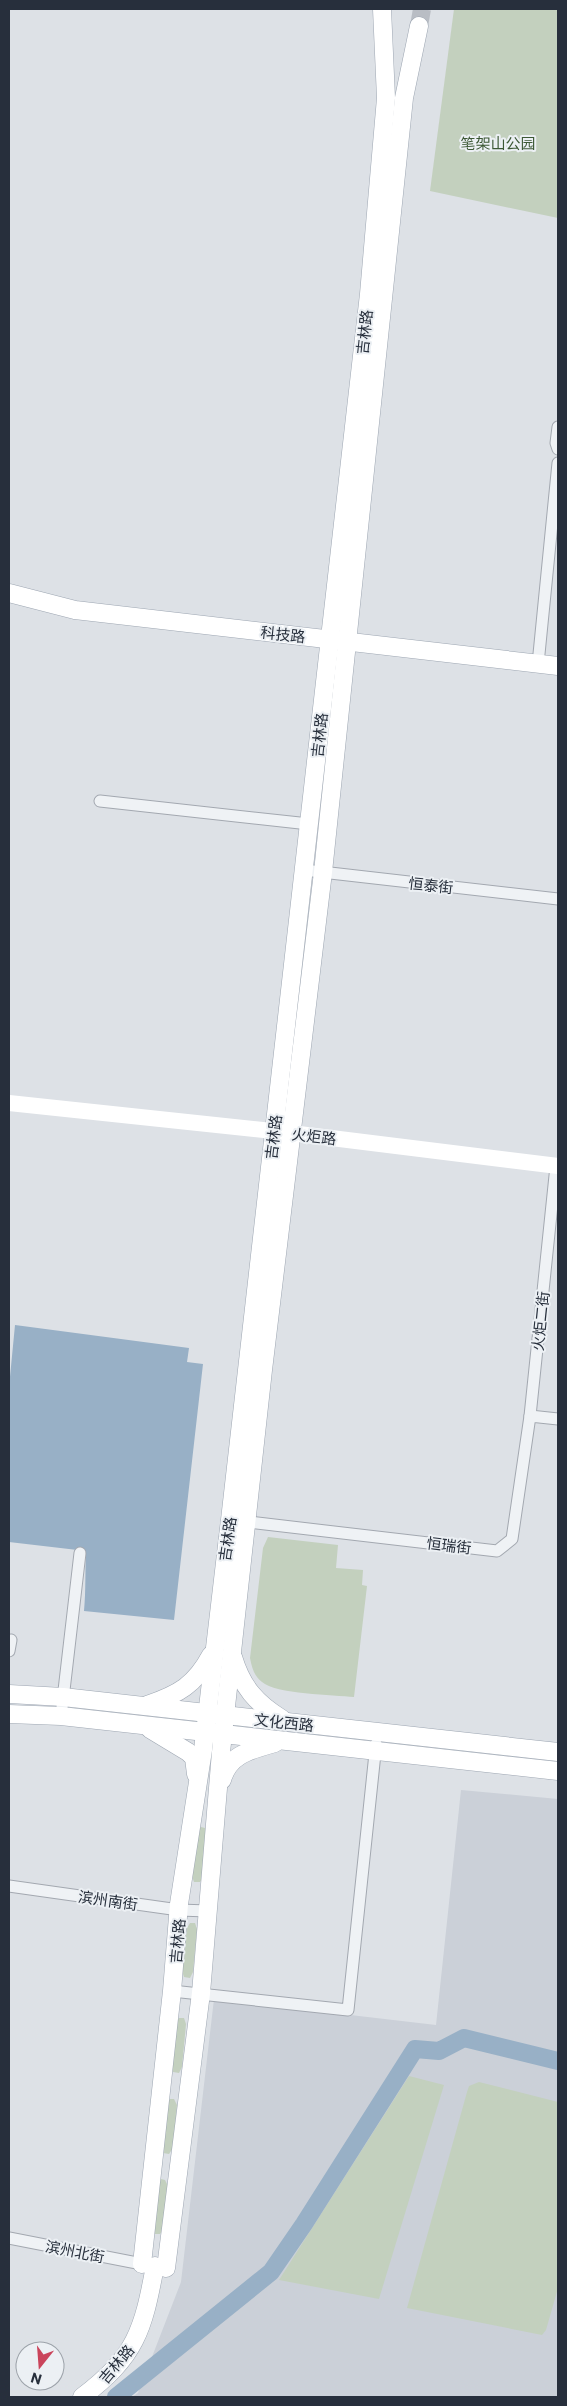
<svg xmlns="http://www.w3.org/2000/svg" width="567" height="2406" font-family="Commissioner,'Noto Sans SC',sans-serif">
	<rect width="100%" height="100%" fill="#dde1e6"/>
	<polygon fill="#cbd0d8" points="461,1790 558,1799 558,2397 132,2397 138,2393 181,2282 214,1999 436,2025"/>
	<g fill="#c3d0be">
		<polygon points="454,9 558,9 558,218 430,191"/>
		<path d="M268,1537L338,1545L336,1568L363,1570L362,1585L367,1586L354,1697C334,1695 275,1694 262,1682C254,1676 252,1668 250,1658L263,1548Z"/>
		<polygon points="201,1827 205,1828 208,1834 204,1876 200,1882 194,1882 192,1876 197,1832"/>
		<polygon points="190,1923 195,1923 197,1929 193,1972 190,1978 184,1977 182,1971 187,1928"/>
		<polygon points="179,2018 184,2018 186,2024 182,2067 179,2073 173,2072 171,2067 176,2023"/>
		<polygon points="409,2076 444,2085 379,2299 279,2280"/>
		<polygon points="479,2082 558,2102 558,2288 546,2330 542,2335 407,2308 467,2092 469,2086"/>
		<polygon points="170,2099 174,2099 177,2105 173,2148 169,2154 163,2153 161,2148 166,2104"/>
		<polygon points="161,2179 165,2180 168,2186 164,2228 160,2234 154,2234 157,2184"/>
	</g>
	<path fill="#98b0c6" d="M15,1325L189,1348L187,1362L203,1364L174,1620L84,1611C86,1590 85,1572 86,1551L9,1542V1387Z"/>
	<g fill="none" stroke-linecap="round" stroke-linejoin="round">
		<polyline stroke="#98b0c6" stroke-width="18" points="116,2397 271,2272 304,2224 415,2049 439,2051 464,2038 558,2061"/>
		<polyline stroke="#b9bdc4" stroke-width="18" stroke-dasharray="18 9" stroke-linecap="butt" points="419,26 422,9"/>
		<g stroke="#a3a8b0" stroke-width="13">
			<g id="minor">
				<polyline points="558,427 556,443 558,449"/>
				<polyline points="538,664 558,463"/>
				<polyline points="100,801 309,824"/>
				<polyline points="304,870 558,899"/>
				<polyline points="530,1416 556,1166"/>
				<polyline points="240,1521 497,1551 512,1539 530,1416 558,1419"/>
				<polyline points="9,1651 11,1640"/>
				<polyline points="61,1716 80,1553"/>
				<polyline points="9,1886 179,1910 208,1911"/>
				<polyline points="172,1991 348,2010 376,1744"/>
				<polyline points="9,2238 142,2264"/>
			</g>
		</g>
		<g stroke="#9da6b2" stroke-width="19">
			<g id="primary">
				<polyline points="9,593 75,610 558,666"/>
				<path d="M233,1657C242,1687 256,1703 282,1719"/>
				<polyline points="9,1694 63,1697 558,1752"/>
				<path d="M147,1705C179,1694 195,1685 211,1655"/>
				<polyline points="9,1714 61,1716 558,1771"/>
				<polyline points="150,1729 188,1752 194,1758 196,1774"/>
				<path d="M222,1780C229,1754 251,1750 275,1743"/>
				<polyline points="142,2264 172,1991 179,1904 203,1750 230,1520 369,294 386,98 382,9"/>
				<polyline points="166,2268 201,1993 221,1752 263,1370 323,872 404,98 419,26"/>
				<path d="M82,2397C136,2356 143,2331 155,2266"/>
			</g>
		</g>
		<use href="#minor" stroke="#eff2f5" stroke-width="11"/>
		<polyline stroke="#fff" stroke-width="16" points="9,1103 291,1133 558,1166"/>
		<use href="#primary" stroke="#fff" stroke-width="18"/>
	</g>
	<g text-anchor="middle" dominant-baseline="central" stroke-width="4" stroke-linejoin="round" paint-order="stroke">
		<g font-size="15" fill="#3c5835" stroke="#ecf0f4">
			<text x="498" y="143">笔架山公园</text>
		</g>
		<g font-size="15" fill="#272f3c" stroke="#ecf0f4">
			<text transform="translate(364 332) rotate(-84)">吉林路</text>
			<text transform="translate(283 634) rotate(6)">科技路</text>
			<text transform="translate(319 735) rotate(-84)">吉林路</text>
			<text transform="translate(431 885) rotate(6)">恒泰街</text>
			<text transform="translate(314 1136) rotate(7)">火炬路</text>
			<text transform="translate(273 1137) rotate(-83)">吉林路</text>
			<text transform="translate(540 1321) rotate(-84)">火炬二街</text>
			<text transform="translate(227 1539) rotate(-82)">吉林路</text>
			<text transform="translate(449 1545) rotate(7)">恒瑞街</text>
			<text transform="translate(284 1722) rotate(6)">文化西路</text>
			<text transform="translate(108 1900) rotate(8)">滨州南街</text>
			<text transform="translate(177 1941) rotate(-85)">吉林路</text>
			<text transform="translate(75 2251) rotate(11)">滨州北街</text>
			<text transform="translate(116 2364) rotate(-50)">吉林路</text>
		</g>
	</g>
	<rect width="567" height="2406" fill="none" stroke="#272f3c" stroke-width="20"/>
	<g transform="translate(40 2366) rotate(197)"><circle r="24" fill="#ecf0f4" stroke="#9da3aa"/>
	<path d="M0-4L9 19L0 12L-9 19Z" fill="#ca445b"/>
	<text y="-8" font-size="14" font-weight="bold" text-anchor="middle" fill="#272f3c">N</text>
	</g>
</svg>
